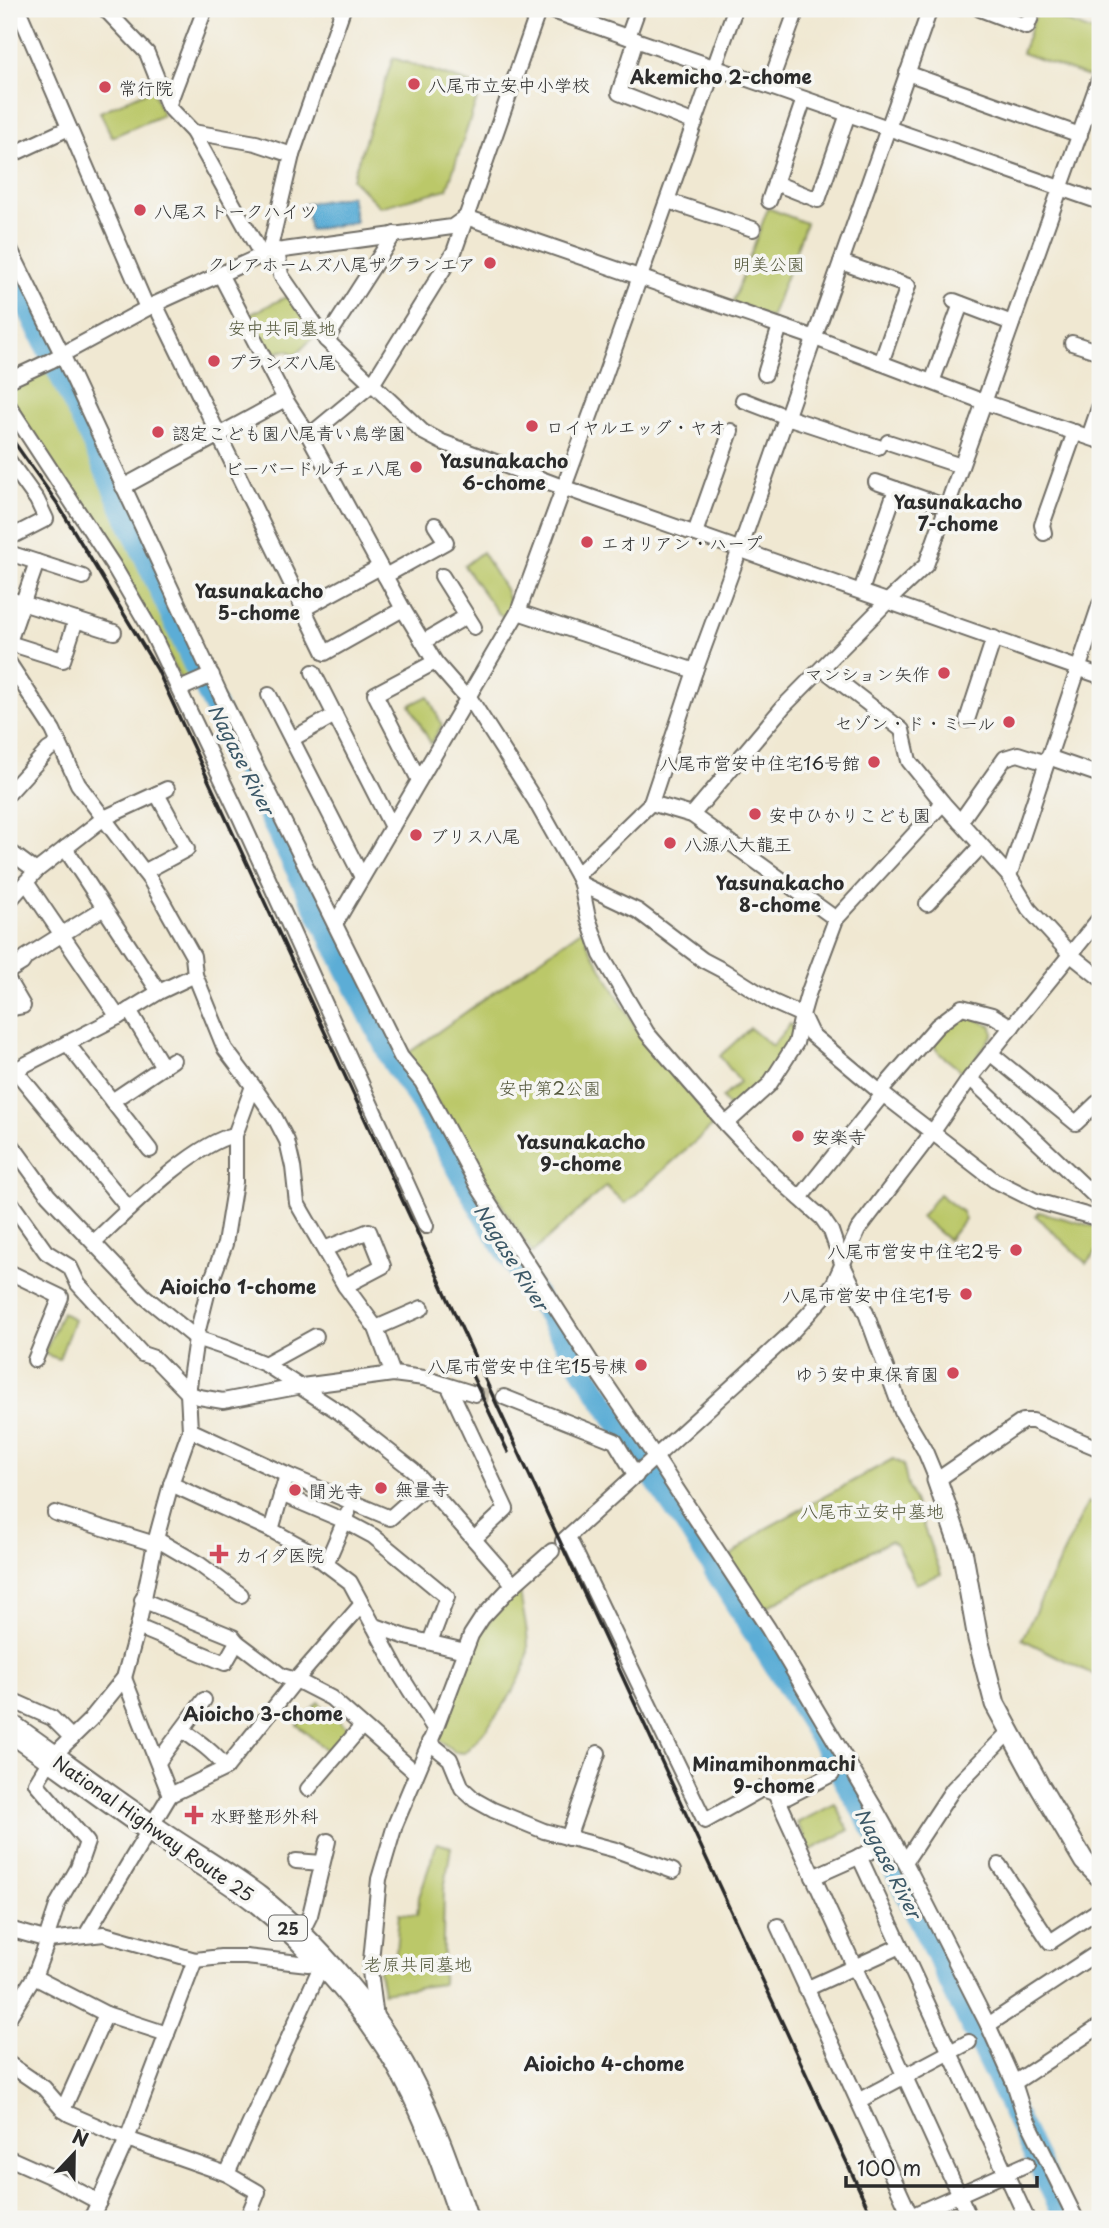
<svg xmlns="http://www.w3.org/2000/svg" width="1109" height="2228" font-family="'Playpen Sans','Klee One',sans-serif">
	<rect width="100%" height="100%" fill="#f6f6f2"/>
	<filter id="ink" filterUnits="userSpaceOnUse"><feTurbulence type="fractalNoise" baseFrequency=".0143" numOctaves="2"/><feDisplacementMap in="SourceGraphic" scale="14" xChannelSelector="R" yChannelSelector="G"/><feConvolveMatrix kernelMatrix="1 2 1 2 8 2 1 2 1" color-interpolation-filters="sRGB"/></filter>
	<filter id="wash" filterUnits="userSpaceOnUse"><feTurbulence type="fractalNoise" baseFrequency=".00686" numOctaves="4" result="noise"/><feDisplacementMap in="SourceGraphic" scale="28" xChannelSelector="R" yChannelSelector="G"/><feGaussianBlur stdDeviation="1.57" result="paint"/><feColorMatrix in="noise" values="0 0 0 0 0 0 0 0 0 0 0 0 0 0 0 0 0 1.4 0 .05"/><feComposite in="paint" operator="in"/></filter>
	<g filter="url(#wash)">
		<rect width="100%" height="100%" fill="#f0e8d2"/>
		<g fill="#bbc869" stroke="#737a4a" stroke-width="2">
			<polygon points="1037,11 1100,34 1100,62 1094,79 1022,53"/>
			<polygon points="393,58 481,87 447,189 380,207 352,179"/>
			<polygon points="152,89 163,115 112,137 100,112"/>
			<polygon points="768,208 806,223 771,318 732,304"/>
			<path d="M288,296L316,335L295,355C287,347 278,352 269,356L249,315Z"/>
			<polygon points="52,364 196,677 182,681 114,557 9,399 10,386"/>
			<polygon points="482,552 505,589 512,610 508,619 498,613 464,566"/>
			<polygon points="428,696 442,725 431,744 410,705"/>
			<polygon points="584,928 587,943 640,1035 715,1124 625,1204 606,1186 532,1253 407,1054"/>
			<path d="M970,1016L992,1026L993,1034L965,1074L939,1053L931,1042C942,1030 954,1020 970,1016Z"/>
			<polygon points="790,1024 794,1028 795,1036 765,1079 736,1109 729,1108 722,1098 740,1082 720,1056 750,1028 772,1046"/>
			<polygon points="939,1194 962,1212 965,1219 948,1240 921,1217"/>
			<polygon points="1039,1212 1100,1228 1100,1249 1086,1263 1036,1216"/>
			<polygon points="62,1312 74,1320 59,1359 44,1354"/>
			<polygon points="893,1459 903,1464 907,1482 941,1574 916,1584 896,1544 890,1541 761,1610 728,1558 763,1530"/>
			<polygon points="1088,1502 1100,1507 1100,1678 1022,1639"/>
			<path d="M520,1591C522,1609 529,1633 528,1651C526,1682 486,1732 464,1753L455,1752L438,1739C459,1682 469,1629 520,1591Z"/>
			<polygon points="318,1702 351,1731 331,1754 297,1725"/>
			<polygon points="835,1804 849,1830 811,1850 797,1823"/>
			<polygon points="437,1843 451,1847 444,1890 442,1984 383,1992 378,1966 395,1964 399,1913 417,1915 419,1897"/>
		</g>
		<polygon fill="#5badd6" stroke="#436c80" stroke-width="2" points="351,196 356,222 310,230 305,204"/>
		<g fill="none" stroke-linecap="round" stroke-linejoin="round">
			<polyline stroke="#5badd6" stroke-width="23" points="9,267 101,460 198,673 394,1063 418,1097 490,1225 642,1460 690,1530 816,1731 874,1830 900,1880 1066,2219"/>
		</g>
	</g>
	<g filter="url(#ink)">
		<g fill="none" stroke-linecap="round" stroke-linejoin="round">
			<polyline stroke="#c9c2b1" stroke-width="14" stroke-dasharray="14 7" stroke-linecap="butt" points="475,1394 504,1397"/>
			<g stroke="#706d65" stroke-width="18">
				<g id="street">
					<polyline points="18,9 147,308"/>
					<polyline points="105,9 147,53 168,106 193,132 262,256"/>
					<polyline points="547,9 1100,202"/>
					<polyline points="980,9 1027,27 1034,9"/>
					<polyline points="628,37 638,9"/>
					<polyline points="636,40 619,93 695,123"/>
					<polyline points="907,73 1080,135"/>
					<polyline points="769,86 797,9"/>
					<polyline points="168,106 205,9"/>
					<polyline points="193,132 256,143 292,155"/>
					<polyline points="9,156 69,128"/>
					<polyline points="775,183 818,200 848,114"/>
					<polyline points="668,201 753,229"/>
					<polyline points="769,201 804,99"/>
					<polyline points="9,247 62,354 220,694 401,1057 422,1082 479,1188 593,1365 656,1458 768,1628 876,1810 905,1862"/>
					<polyline points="277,250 281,275 326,340 423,432 442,442 565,488 1100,676"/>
					<polyline points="269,252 292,155 343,9"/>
					<polyline points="841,262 908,286 881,363"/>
					<polyline points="220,274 285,399 309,436 403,609 435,662 462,693 469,697 536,802 577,875 581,884 588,918 601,955 647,1033 726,1124 774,1175 822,1218 831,1231 842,1263 866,1313 902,1412 925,1451 937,1480 1023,1421 1033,1421 1100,1449"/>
					<polyline points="954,301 1012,323"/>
					<polyline points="155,304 325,653 403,609"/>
					<polyline points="326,340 394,234"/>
					<polyline points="1072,343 1100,352"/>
					<polyline points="765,374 780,326"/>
					<polyline points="9,380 50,361 155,304 269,252 452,227 466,217 815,338 984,402 1100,441"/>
					<polyline points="932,382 961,304"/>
					<polyline points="743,400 787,417 878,447"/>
					<polyline points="9,406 113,565 149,627 240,817 426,1226"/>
					<polyline points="309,436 373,383 454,252 539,9"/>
					<polyline points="1089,437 1100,405"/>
					<polyline points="888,442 961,466"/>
					<polyline points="9,461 37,500 46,519 9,538"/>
					<polyline points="876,482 947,507"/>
					<polyline points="123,487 285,399"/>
					<polyline points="695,533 731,431"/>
					<polyline points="1044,533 1042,525 1075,432"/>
					<polyline points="878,541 896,489"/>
					<polyline points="9,553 83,577"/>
					<polyline points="385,576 446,542 435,525"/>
					<polyline points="442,576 474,627"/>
					<polyline points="861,591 877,544"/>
					<polyline points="9,599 114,632"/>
					<polyline points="303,609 380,567"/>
					<polyline points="518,612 695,671"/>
					<polyline points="9,642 37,562"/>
					<polyline points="423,642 467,616"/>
					<polyline points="9,643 63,660 76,620"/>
					<polyline points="9,663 53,730 78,784 151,881 193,956 195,975 225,1049 253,1086 235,1135 235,1182 225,1244 208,1290 196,1338 188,1393 190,1430 171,1484 156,1539 138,1627 124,1678 90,1720 52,1757 36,1783 87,1842 78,1868 58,1903 46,1939"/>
					<polyline points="823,669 902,730 909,761 943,803 1009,876 1029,909 1070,954 1100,978"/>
					<polyline points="313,672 392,827"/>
					<polyline points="180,689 212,675"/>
					<polyline points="269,695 362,877"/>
					<polyline points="967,720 994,638"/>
					<polyline points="292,739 335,715"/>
					<polyline points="1048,757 1100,775"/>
					<polyline points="419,780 375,694 435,662"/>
					<polyline points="9,793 48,750 59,743"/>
					<polyline points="651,803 692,815 836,919"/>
					<polyline points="943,803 836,919 808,994 802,1015 811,1034 880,1092 994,1180 1036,1201 1100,1219"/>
					<polyline points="692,815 783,707 888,601 926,565 1100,77"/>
					<polyline points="960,822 1005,758 1018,754 1046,763"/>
					<polyline points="65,848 159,992"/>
					<polyline points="9,851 36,871"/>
					<polyline points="144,872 187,849 157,794"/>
					<polyline points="577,875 651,803 695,671 740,549 930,9"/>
					<polyline points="1009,876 1100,604"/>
					<polyline points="26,882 118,1017"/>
					<polyline points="581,884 638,911 703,960 724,971 773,1002 802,1015 796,1043 769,1085 726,1124"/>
					<polyline points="9,901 36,871 104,818 167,789"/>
					<polyline points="927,904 981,846"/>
					<polyline points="335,924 518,612 604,378 735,9"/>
					<polyline points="9,971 22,963 26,957 104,908"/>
					<polyline points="9,982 23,1006 9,1009"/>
					<polyline points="129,1010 163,1067"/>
					<polyline points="67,1043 150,1150"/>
					<polyline points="990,1053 1076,1123 1097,1103 1100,1105"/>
					<polyline points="15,1070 129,1209"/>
					<polyline points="9,1073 118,1017 159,992 195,975"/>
					<polyline points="970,1078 1100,1201"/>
					<polyline points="253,1086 274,1116 287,1141 293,1167 297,1203 345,1286 376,1328 393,1374"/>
					<polyline points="880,1092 937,1026 962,1007 992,1015 1012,1027"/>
					<polyline points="112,1101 173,1060"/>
					<polyline points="9,1141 48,1195 144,1296 196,1338 226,1348 265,1364 339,1412 413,1470 514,1585"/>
					<polyline points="800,1198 883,1094"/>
					<polyline points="9,1200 46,1252 70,1267 78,1284 142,1354 154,1358 188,1393 199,1397 223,1401 302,1386 393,1374 424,1378 475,1394"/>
					<path d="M94,1242C125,1213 195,1142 235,1135"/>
					<polyline points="324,1249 369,1231 383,1266 345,1286"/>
					<polyline points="9,1272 61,1297 35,1360"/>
					<polyline points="376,1328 422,1308"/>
					<polyline points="265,1364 316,1336"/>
					<polyline points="449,1387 506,1509 474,1539"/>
					<polyline points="504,1397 615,1441 636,1476"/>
					<polyline points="190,1430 287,1475 271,1530"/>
					<polyline points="287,1475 390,1518 427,1485"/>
					<polyline points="171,1484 271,1530 306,1549 350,1582 399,1673 435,1730"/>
					<polyline points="281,1494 345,1521 373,1536 447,1597 430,1642"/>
					<polyline points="55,1513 155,1544"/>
					<polyline points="568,1537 705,1821 762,1789 787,1797 832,1774"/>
					<polyline points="156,1539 199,1564 241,1595"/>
					<polyline points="563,1541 790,1334 822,1299 834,1283 858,1230 932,1133 970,1078 1100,918"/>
					<polyline points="326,1564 348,1513"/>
					<polyline points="142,1600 233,1637 237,1642 282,1676 296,1680 331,1698 416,1773"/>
					<polyline points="373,1625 406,1637 465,1651"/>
					<polyline points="138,1627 225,1663 237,1642"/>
					<polyline points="124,1678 170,1795"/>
					<polyline points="9,1699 52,1718 72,1738"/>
					<path d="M182,1730C198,1741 214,1752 226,1768"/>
					<polyline points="1009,1732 953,1789 905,1862 988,2025 1014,2083 1023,2111 1076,2219"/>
					<polyline points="429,1742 450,1759 462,1788 475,1800 493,1810 544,1831 616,1850 673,1871"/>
					<polyline points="158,1762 204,1700"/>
					<polyline points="308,1789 362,1726"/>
					<polyline points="775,1793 970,2219"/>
					<polyline points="568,1838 598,1753"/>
					<polyline points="859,1856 1027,2219"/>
					<polyline points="296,1861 322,1863"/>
					<polyline points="999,1865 1050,1942 1100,1909"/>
					<polyline points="813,1877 876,1849"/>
					<polyline points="778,1926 912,2219"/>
					<polyline points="9,1929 48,1940 104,1934 195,1960 221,1957 246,1957 308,1964 323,1962"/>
					<polyline points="86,1935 170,1795 226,1768 296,1680 362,1604"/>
					<polyline points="299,1937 310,1915 328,1841"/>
					<polyline points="34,1977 106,2014 167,2034"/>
					<polyline points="806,1989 900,1946"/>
					<polyline points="9,2017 34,1977 48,1940"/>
					<polyline points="376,2018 370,1971 379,1879 395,1825 435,1730 471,1635 482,1618 509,1589 552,1551"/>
					<polyline points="988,2025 1100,1951"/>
					<polyline points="9,2064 44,2088 63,2110 69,2114 127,2139 227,2174 258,2192 247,2219"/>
					<polyline points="1014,2083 1100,2026"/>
					<polyline points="858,2101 969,2042"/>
					<polyline points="63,2110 106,2014"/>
					<polyline points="9,2158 54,2178 99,2202"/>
					<polyline points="227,2174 323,1962"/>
					<polyline points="911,2216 1027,2164"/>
					<polyline points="91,2219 127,2139 195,1960"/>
				</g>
			</g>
			<g stroke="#706d65" stroke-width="23">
				<polyline id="secondary" points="937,1480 963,1555 978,1639 995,1704 1039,1785 1084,1861 1100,1877"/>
			</g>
			<g stroke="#706d65" stroke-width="30">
				<path id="highway" d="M9,1727C56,1760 103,1795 151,1828C186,1853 223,1873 257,1899C313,1943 374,2014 407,2077C431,2122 448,2171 464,2219"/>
			</g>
			<use href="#street" stroke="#fff" stroke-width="14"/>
			<use href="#secondary" stroke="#fff" stroke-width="19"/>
			<use href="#highway" stroke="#fff" stroke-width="26"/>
			<g stroke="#2b2b2b" stroke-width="3.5">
				<polyline points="9,435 57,503 157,669 873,2219"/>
				<polyline points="471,1373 508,1452"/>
			</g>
		</g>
	</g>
	<g fill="#d1495b" stroke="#f6f6f2" stroke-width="2.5">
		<circle cx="414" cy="84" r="7"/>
		<circle cx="105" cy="87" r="7"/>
		<circle cx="140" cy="210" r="7"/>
		<circle cx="490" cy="263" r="7"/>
		<circle cx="214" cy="361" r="7"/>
		<circle cx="532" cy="426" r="7"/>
		<circle cx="158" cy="432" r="7"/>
		<circle cx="416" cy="467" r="7"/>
		<circle cx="587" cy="542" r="7"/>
		<circle cx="944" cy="673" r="7"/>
		<circle cx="1009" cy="722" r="7"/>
		<circle cx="874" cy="762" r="7"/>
		<circle cx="755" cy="814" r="7"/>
		<circle cx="416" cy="835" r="7"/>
		<circle cx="670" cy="843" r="7"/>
		<circle cx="798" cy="1136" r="7"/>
		<circle cx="1016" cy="1250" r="7"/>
		<circle cx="966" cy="1294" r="7"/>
		<circle cx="641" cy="1365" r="7"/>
		<circle cx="953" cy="1373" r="7"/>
		<circle cx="381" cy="1488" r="7"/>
		<circle cx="295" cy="1490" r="7"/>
		<path d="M215.5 1543.5h7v7h7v7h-7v7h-7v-7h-7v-7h7z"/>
		<path d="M190.5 1804.5h7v7h7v7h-7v7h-7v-7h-7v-7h7z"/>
	</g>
	<g text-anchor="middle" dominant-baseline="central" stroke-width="7" stroke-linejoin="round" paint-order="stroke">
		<rect fill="#f6f6f2" stroke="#686867" stroke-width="2" x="269" y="1915.5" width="38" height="25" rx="5"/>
		<g font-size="16" font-weight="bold" fill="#2b2b2b">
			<text x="288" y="1928">25</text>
		</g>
		<g font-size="18" fill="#2b2b2b" stroke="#f6f6f2" text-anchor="start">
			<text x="428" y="84">八尾市立安中小学校</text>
			<text x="119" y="87">常行院</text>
			<text x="154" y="210">八尾ストークハイツ</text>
			<text x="476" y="263" text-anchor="end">クレアホームズ八尾ザグランエア</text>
			<text x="228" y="361">プランズ八尾</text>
			<text x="546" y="426">ロイヤルエッグ・ヤオ</text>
			<text x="172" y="432">認定こども園八尾青い鳥学園</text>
			<text x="402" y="467" text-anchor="end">ビーバードルチェ八尾</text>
			<text x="601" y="542">エオリアン・ハープ</text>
			<text x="930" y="673" text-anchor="end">マンション矢作</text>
			<text x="995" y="722" text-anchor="end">セゾン・ド・ミール</text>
			<text x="860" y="762" text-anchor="end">八尾市営安中住宅16号館</text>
			<text x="769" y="814">安中ひかりこども園</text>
			<text x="430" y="835">ブリス八尾</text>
			<text x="684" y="843">八源八大龍王</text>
			<text x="812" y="1136">安楽寺</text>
			<text x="1002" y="1250" text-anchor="end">八尾市営安中住宅2号</text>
			<text x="952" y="1294" text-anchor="end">八尾市営安中住宅1号</text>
			<text x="627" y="1365" text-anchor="end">八尾市営安中住宅15号棟</text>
			<text x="939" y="1373" text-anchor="end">ゆう安中東保育園</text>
			<text x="395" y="1488">無量寺</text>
			<text x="309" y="1490">聞光寺</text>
			<text x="235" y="1554">カイダ医院</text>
			<text x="210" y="1815">水野整形外科</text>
		</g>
		<g font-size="18" fill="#565a3e" stroke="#f6f6f2">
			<text x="769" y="263">明美公園</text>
			<text x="282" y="327">安中共同墓地</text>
			<text x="550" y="1087">安中第2公園</text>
			<text x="872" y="1510">八尾市立安中墓地</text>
			<text x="418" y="1963">老原共同墓地</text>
		</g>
		<g font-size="18" fill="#2b2b2b" stroke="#f6f6f2">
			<text transform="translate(154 1828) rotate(35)">National Highway Route 25</text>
		</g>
		<g font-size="19" font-weight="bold" fill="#2b2b2b" stroke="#f6f6f2">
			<text x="721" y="76">Akemicho 2-chome</text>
			<text x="504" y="460">Yasunakacho<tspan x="504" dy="22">6-chome</tspan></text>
			<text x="958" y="501">Yasunakacho<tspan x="958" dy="22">7-chome</tspan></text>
			<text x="259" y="590">Yasunakacho<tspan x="259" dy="22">5-chome</tspan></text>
			<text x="780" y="882">Yasunakacho<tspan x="780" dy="22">8-chome</tspan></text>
			<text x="581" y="1141">Yasunakacho<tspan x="581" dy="22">9-chome</tspan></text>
			<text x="238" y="1286">Aioicho 1-chome</text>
			<text x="263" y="1713">Aioicho 3-chome</text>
			<text x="774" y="1763">Minamihonmachi<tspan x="774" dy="22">9-chome</tspan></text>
			<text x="604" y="2063">Aioicho 4-chome</text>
		</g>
		<g font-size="19" font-style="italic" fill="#3c5867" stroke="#f6f6f2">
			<text transform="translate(242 759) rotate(63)">Nagase River</text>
			<text transform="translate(512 1257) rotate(58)">Nagase River</text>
			<text transform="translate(889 1863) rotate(63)">Nagase River</text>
		</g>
	</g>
	<rect width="1109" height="2228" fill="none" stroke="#f6f6f2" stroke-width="35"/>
	<g transform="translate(74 2154) rotate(22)" stroke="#f6f6f2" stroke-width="5" paint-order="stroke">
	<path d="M0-5L12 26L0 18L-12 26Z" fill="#2b2b2b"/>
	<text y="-10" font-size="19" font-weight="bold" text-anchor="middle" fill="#2b2b2b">N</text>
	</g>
	<path d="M846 2176v10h191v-10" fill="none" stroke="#2b2b2b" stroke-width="3.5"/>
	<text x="857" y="2176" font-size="21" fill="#2b2b2b" stroke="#f6f6f2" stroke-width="5" paint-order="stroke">100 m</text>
</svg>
